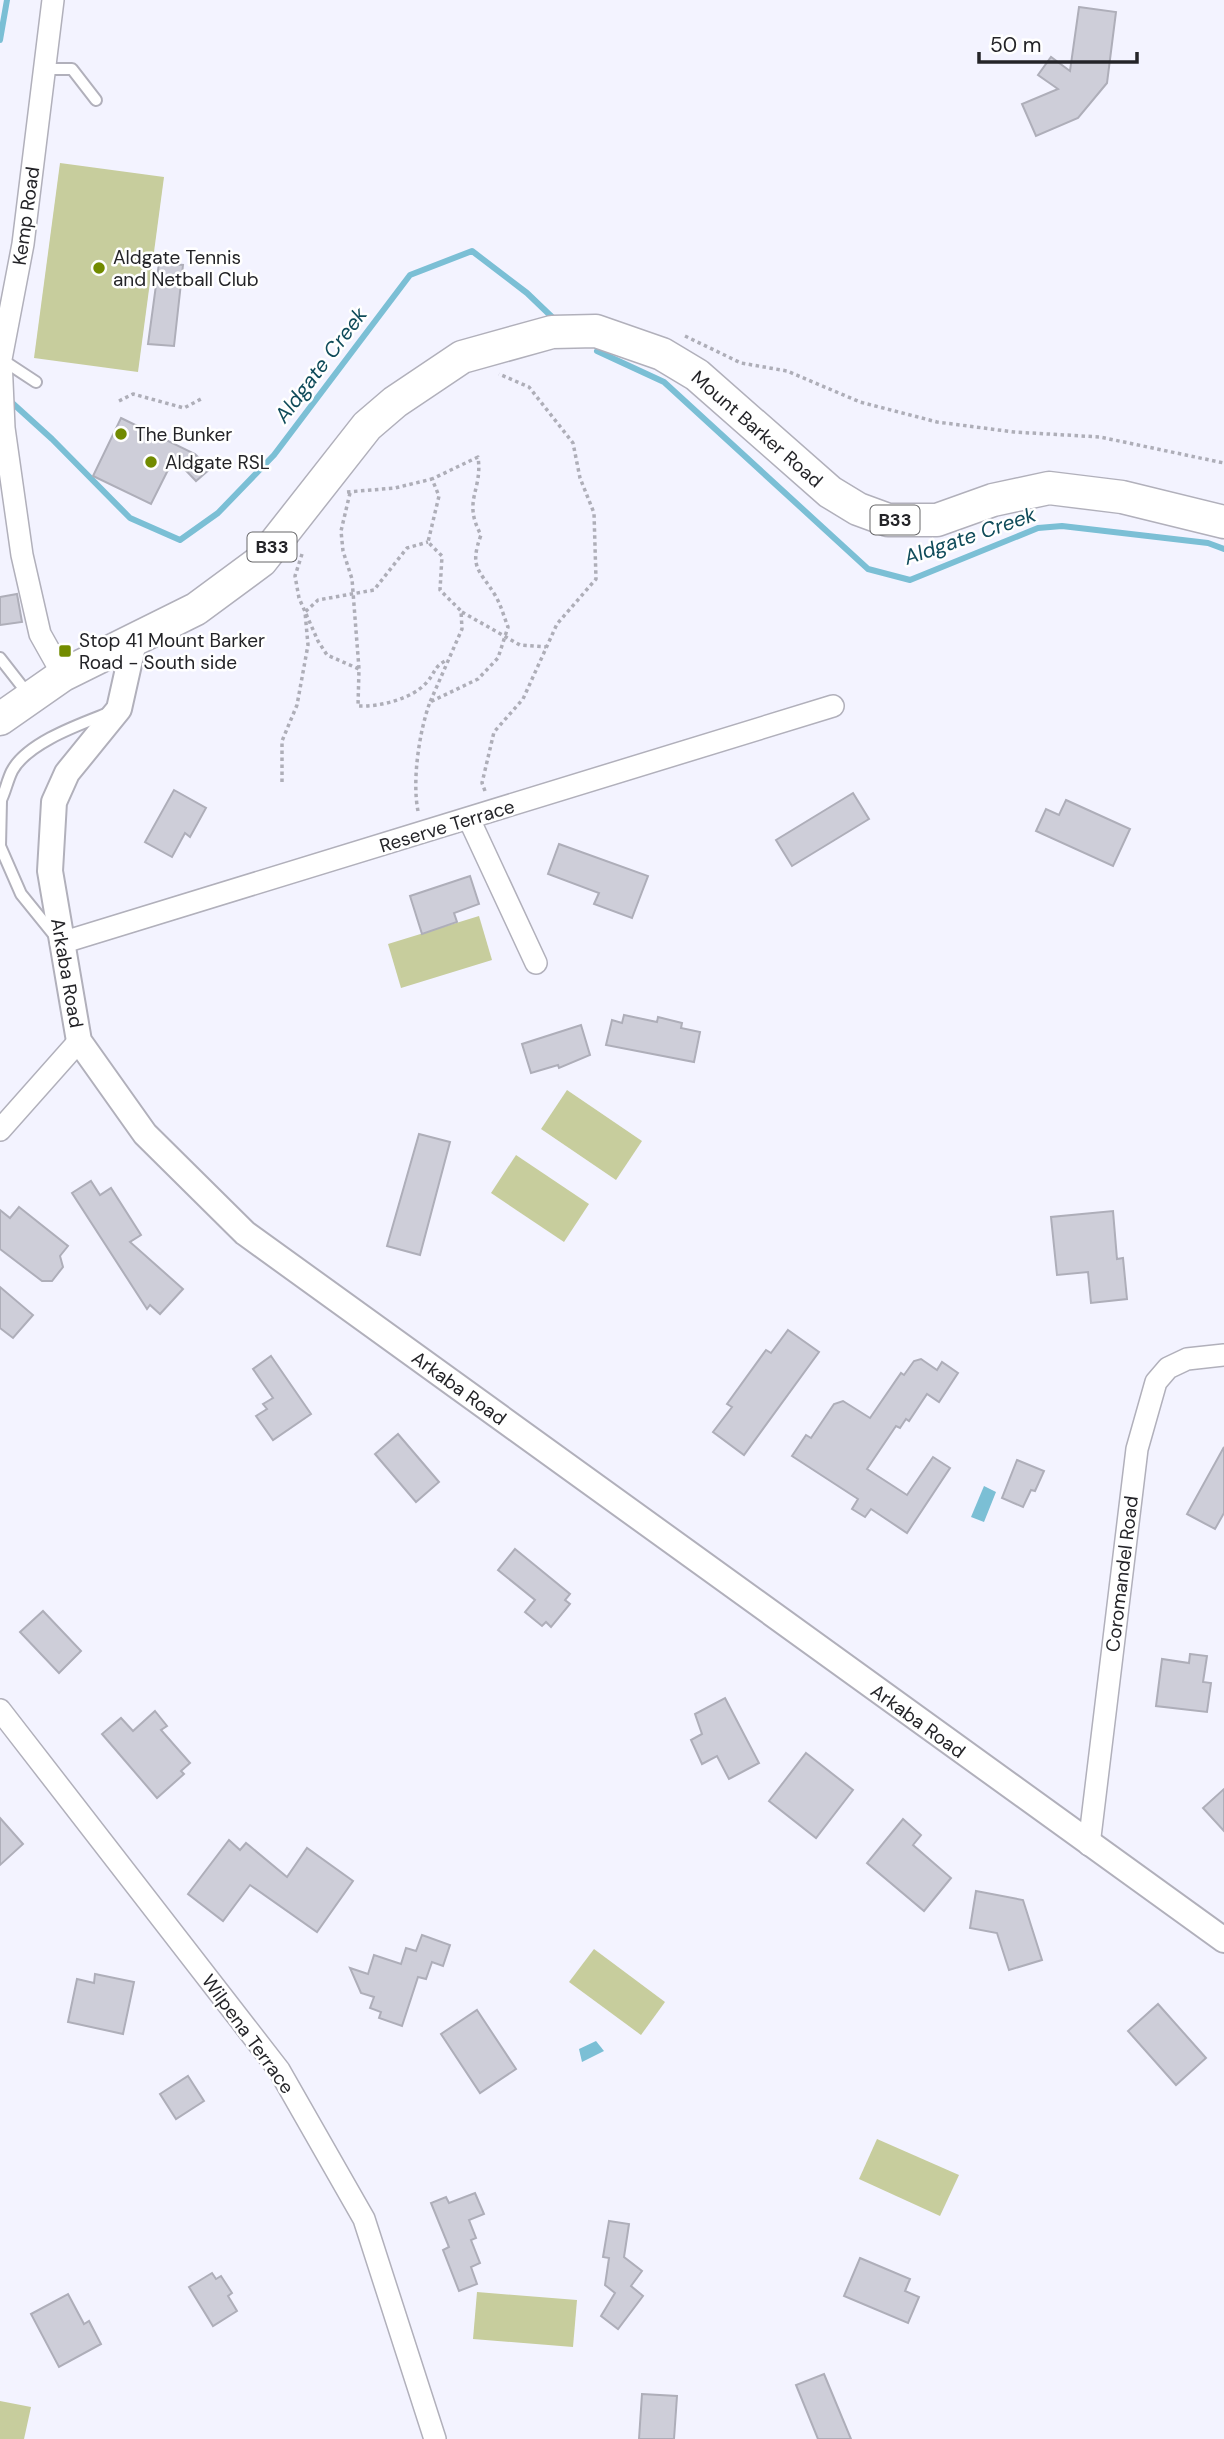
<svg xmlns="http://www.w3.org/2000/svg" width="1224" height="2439" font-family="'DM Sans',sans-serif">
	<rect width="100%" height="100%" fill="#f3f3ff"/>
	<g fill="#c7cd9d">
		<polygon points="60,163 164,177 138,372 34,358"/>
		<polygon points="479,916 492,960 401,988 388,944"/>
		<polygon points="567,1090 642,1141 616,1180 541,1129"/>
		<polygon points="516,1155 589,1204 564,1242 491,1193"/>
		<polygon points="594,1949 665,2002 641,2035 569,1982"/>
		<polygon points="877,2139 959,2175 940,2216 859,2179"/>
		<polygon points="477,2292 577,2300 573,2347 473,2339"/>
		<polygon points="0,2401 31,2407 24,2439 0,2439"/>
	</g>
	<g fill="#7bbfd5">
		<polygon points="984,1486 996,1492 984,1522 971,1517"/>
		<polygon points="596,2041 604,2051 582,2062 579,2049"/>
	</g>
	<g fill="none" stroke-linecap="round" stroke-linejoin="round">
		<g stroke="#7bbfd5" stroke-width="6">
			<polyline points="0,40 7,0"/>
			<polyline points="597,351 664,382 868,569 910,580 1038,528 1062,526 1208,543 1224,549"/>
			<polyline points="9,400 52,439 130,518 180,540 218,513 274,455 410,275 472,251 527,293 552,317"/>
		</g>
	</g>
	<g fill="#ceced9" stroke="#aeaeb9" stroke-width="2">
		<polygon points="1079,7 1116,12 1107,83 1078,118 1036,136 1022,104 1058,89 1038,75 1051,57 1070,71"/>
		<polygon points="159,263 183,265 174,346 148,344"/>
		<polygon points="121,418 195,454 210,469 196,481 174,458 151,504 93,476"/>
		<polygon points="17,594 22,622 0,625 0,597"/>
		<polygon points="174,790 206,808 190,837 185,833 172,857 145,842"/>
		<polygon points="853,793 869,819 792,866 776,840"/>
		<polygon points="1066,800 1130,829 1113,866 1036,831 1046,809 1059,815"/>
		<polygon points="559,844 648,876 632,918 594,904 599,893 548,874"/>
		<polygon points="470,876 479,904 454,913 457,922 422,934 410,896"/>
		<polygon points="624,1015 657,1022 658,1017 682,1023 681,1028 700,1032 694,1062 606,1045 612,1020 622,1023"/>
		<polygon points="581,1025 590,1055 559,1068 558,1065 531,1073 522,1044"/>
		<polygon points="419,1134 450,1142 420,1255 387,1246"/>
		<polygon points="91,1181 100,1195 111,1188 141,1235 130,1242 183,1289 160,1314 150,1305 147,1309 72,1193"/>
		<polygon points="19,1207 68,1246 60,1256 63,1267 52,1281 42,1281 0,1249 0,1210 10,1218"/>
		<polygon points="1113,1211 1117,1259 1123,1258 1127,1299 1091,1303 1088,1272 1057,1275 1051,1217"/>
		<polygon points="0,1287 33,1315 13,1338 0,1328"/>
		<polygon points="788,1330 819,1352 744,1455 713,1432 732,1407 727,1404 766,1350 771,1353"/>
		<polygon points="271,1356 311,1414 273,1440 256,1416 267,1409 263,1404 273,1398 253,1369"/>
		<polygon points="921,1359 937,1370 942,1362 958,1373 939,1402 927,1394 909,1421 906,1419 900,1428 896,1426 867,1469 907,1495 933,1457 950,1468 907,1533 871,1509 865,1517 852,1509 858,1499 792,1456 806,1435 811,1438 834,1404 843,1401 870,1418 901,1373 904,1375 914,1361"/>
		<polygon points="398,1434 439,1482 416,1502 375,1454"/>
		<polygon points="1224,1447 1224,1513 1215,1529 1187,1514"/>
		<polygon points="1017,1460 1044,1471 1035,1491 1031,1490 1023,1507 1002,1498"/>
		<polygon points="515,1549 570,1594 565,1600 570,1604 551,1627 546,1622 542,1626 525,1612 535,1600 498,1570"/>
		<polygon points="43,1611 81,1651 59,1673 20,1632"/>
		<polygon points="1190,1654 1207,1656 1203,1682 1211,1683 1207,1712 1156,1706 1162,1659 1189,1663"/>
		<polygon points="725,1698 759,1763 729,1779 717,1756 702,1764 691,1740 702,1734 695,1714"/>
		<polygon points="155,1711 167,1726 161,1730 190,1763 181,1771 184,1774 157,1798 102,1734 121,1718 133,1731"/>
		<polygon points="806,1753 853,1790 816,1838 769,1801"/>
		<polygon points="1224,1789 1224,1831 1203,1808"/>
		<polygon points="0,1818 23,1844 0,1865"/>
		<polygon points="903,1819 921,1835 913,1845 951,1878 924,1911 867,1863"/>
		<polygon points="229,1840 240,1850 246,1843 287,1877 307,1848 353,1881 317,1932 250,1885 223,1921 188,1894"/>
		<polygon points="976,1891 1023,1900 1042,1960 1009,1970 997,1933 970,1928"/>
		<polygon points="422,1935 450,1945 443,1966 432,1962 426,1979 418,1977 402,2026 379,2018 381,2012 370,2008 374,1997 361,1993 350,1968 368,1974 374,1955 401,1964 406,1948 416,1951"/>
		<polygon points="95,1974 134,1982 123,2034 68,2022 77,1979 94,1983"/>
		<polygon points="1158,2004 1206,2058 1176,2085 1128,2031"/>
		<polygon points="477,2010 516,2069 480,2093 441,2034"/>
		<polygon points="188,2076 204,2101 176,2119 160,2094"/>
		<polygon points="475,2193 484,2214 469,2220 476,2238 471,2240 480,2263 471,2267 477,2284 459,2291 443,2250 449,2247 431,2203 446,2197 449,2203"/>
		<polygon points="609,2221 629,2224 624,2257 642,2271 631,2286 643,2296 618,2329 601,2316 615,2293 605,2285 609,2258 603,2257"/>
		<polygon points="860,2258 910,2279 905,2291 919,2297 908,2323 844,2296"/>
		<polygon points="212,2273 216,2279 221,2276 232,2293 228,2296 237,2311 213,2326 189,2287"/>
		<polygon points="68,2294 84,2324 89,2321 101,2344 59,2367 31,2314"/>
		<polygon points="824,2374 851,2439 818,2439 796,2385"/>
		<polygon points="642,2394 677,2396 674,2439 639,2439"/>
	</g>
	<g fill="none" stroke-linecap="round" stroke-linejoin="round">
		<g stroke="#b1b0bb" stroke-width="14">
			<g id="service">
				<polyline points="45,69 72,69 96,100"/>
				<polyline points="1,359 36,382"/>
				<polyline points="0,658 28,694"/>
				<polyline points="1,801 0,846 21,894 55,936"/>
				<path d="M0,802C5,793 7,781 12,771C27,743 78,725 106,714"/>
			</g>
		</g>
		<g stroke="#b1b0bb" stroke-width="24">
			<g id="minor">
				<polyline points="53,0 23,244 1,359 4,428 22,555 40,634 63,675"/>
				<polyline points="469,819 536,963"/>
				<polyline points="61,943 833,706"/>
				<polyline points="0,1130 79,1041"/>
				<polyline points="0,1710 279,2070 364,2219 435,2439"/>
				<polyline points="1089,1845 1137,1449 1156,1382 1168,1368 1187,1359 1224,1355"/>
			</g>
		</g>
		<g stroke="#b1b0bb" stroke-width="28">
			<polyline id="tertiary" points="134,642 119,709 67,773 54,802 50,871 79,1041 145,1134 245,1233 1224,1940"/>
		</g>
		<g stroke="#b1b0bb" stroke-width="35">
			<polyline id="primary" points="0,719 63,675 196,609 261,561 367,426 395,402 462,357 552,332 596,331 662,354 697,375 830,492 858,509 888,520 937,520 993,500 1049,488 1122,497 1224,522"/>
		</g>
		<g stroke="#aeaeb8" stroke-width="3.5" stroke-dasharray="3.5 3.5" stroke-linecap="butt">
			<polyline points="685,336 741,363 787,371 860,402 937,422 1014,432 1100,437 1224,463"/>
			<polyline points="119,401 133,394 184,408 203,398"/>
			<polyline points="347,492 395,488 432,479 439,496 428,542 442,556 440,590 461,611 462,629 430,702"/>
			<path d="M350,493L341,531L343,551L352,579L359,669L358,706C379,707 413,699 427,682C435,673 434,667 445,661"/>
			<polyline points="302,554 295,576 299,598 318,641 327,655 359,669"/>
			<polyline points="462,612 520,645 546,647"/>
			<polyline points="282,782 282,741 297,705 308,645 305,612 318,600 374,590 407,548 428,542"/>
			<polyline points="485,791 482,783 494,732 523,699 557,624 596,579 594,513 580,478 573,443 529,387 499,374"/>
			<path d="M418,811C412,781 419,732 430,702L478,679L498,658L508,627C504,617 501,605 495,595C479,569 469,568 481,535C462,500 483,491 478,457L432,479"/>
		</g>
		<use href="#service" stroke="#fff" stroke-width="10"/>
		<use href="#minor" stroke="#fff" stroke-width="21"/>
		<use href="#tertiary" stroke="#fff" stroke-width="24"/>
		<use href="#primary" stroke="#fff" stroke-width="32"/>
	</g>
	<g fill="#728b00" stroke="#fff" stroke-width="2.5">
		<circle cx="99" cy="268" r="7"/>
		<circle cx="121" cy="434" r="7"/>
		<circle cx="151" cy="462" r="7"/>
		<rect x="58" y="644" width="14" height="14" rx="3.5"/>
	</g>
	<g text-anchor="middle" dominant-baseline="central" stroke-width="5" stroke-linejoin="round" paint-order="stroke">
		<g fill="#fff" stroke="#666668" stroke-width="2">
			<rect x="870.5" y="505.5" width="49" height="29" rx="5"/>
			<rect x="247.5" y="532.5" width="49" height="29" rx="5"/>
		</g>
		<g font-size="18" font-weight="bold" fill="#242428">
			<text x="895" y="520">B33</text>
			<text x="272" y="547">B33</text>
		</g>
		<g font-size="19" fill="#242428" stroke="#fff">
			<text transform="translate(26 216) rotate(-82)">Kemp Road</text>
			<text transform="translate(757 429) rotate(41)">Mount Barker Road</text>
			<text transform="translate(447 826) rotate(-17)">Reserve Terrace</text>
			<text transform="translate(67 973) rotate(80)">Arkaba Road</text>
			<text transform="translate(459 1388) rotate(36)">Arkaba Road</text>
			<text transform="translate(1122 1574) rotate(-83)">Coromandel Road</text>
			<text transform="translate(918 1721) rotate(36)">Arkaba Road</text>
			<text transform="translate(248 2034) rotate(54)">Wilpena Terrace</text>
		</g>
		<g font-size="19" fill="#242428" stroke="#fff" text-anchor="start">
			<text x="113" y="257">Aldgate Tennis<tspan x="113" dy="22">and Netball Club</tspan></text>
			<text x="135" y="434">The Bunker</text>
			<text x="165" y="462">Aldgate RSL</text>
			<text x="79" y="640">Stop 41 Mount Barker<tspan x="79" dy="22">Road - South side</tspan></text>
		</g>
		<g font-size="21" font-style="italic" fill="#0f4b5a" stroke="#fff">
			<text transform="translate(321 365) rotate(-53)">Aldgate Creek</text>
			<text transform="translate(970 536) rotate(-19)">Aldgate Creek</text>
		</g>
	</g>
	<path d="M979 52v10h158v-10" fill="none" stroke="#242428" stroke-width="3.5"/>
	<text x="990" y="52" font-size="21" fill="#242428" stroke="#ffffff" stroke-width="5" paint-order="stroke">50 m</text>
</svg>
